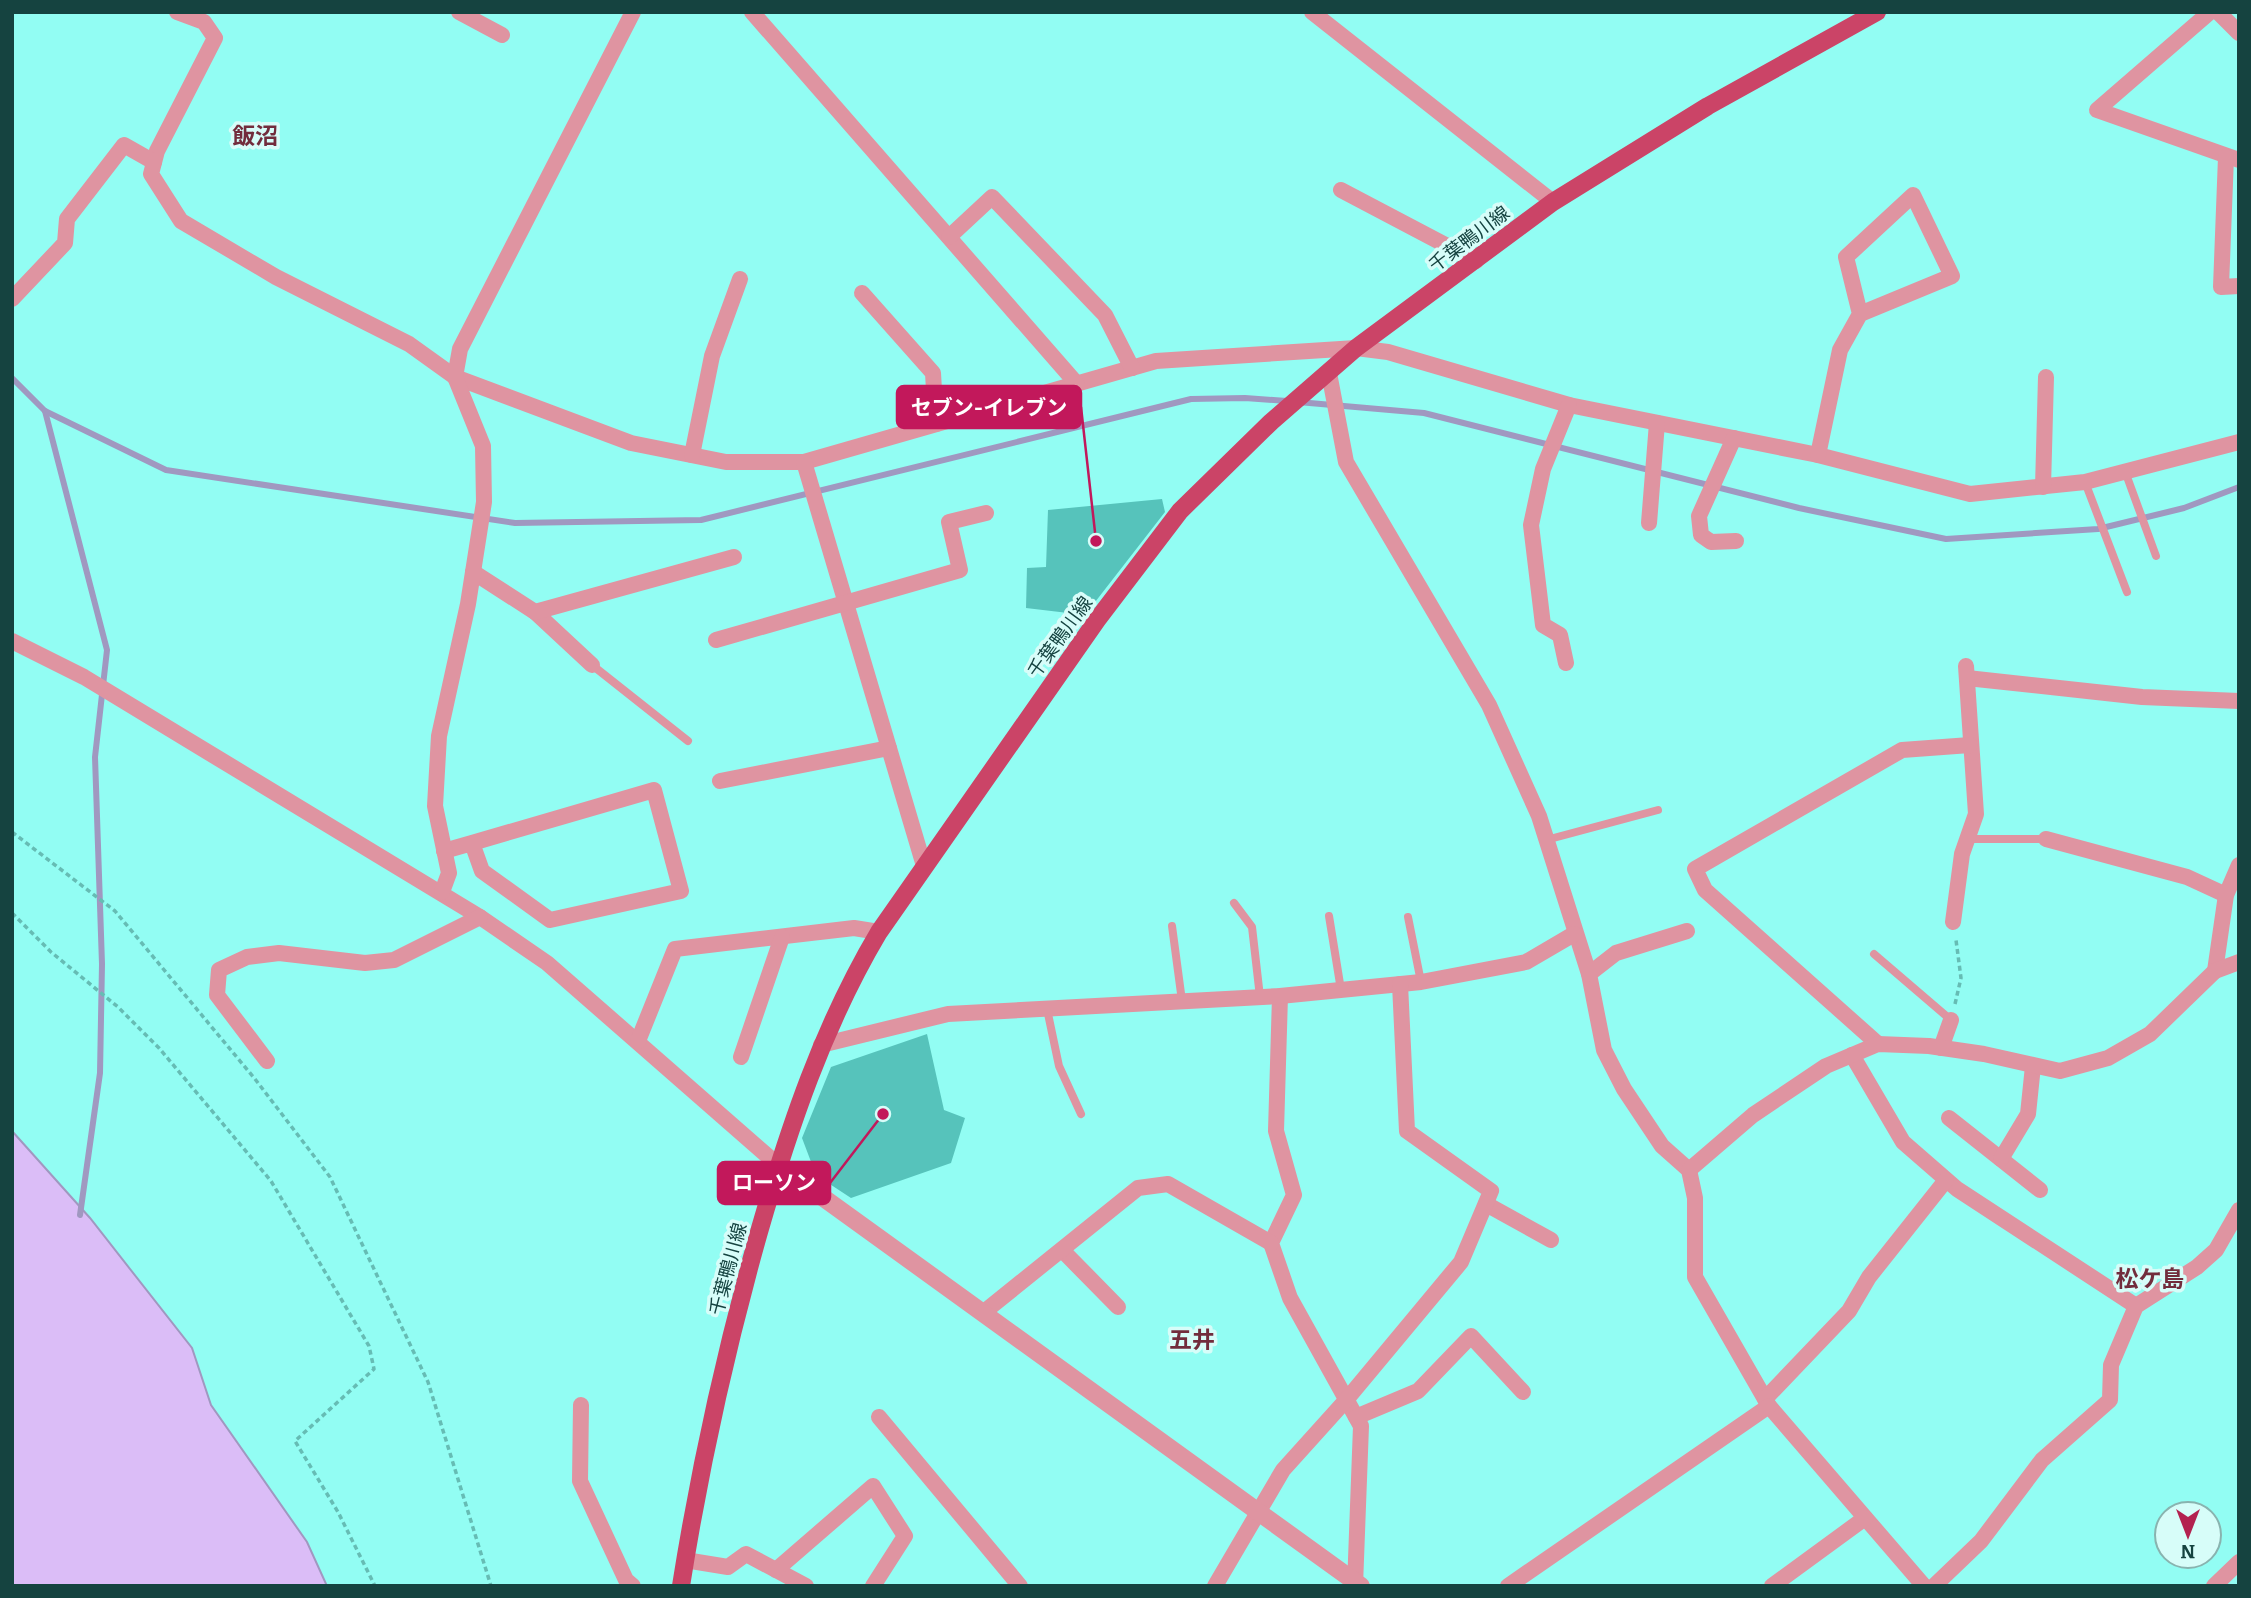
<svg xmlns="http://www.w3.org/2000/svg" width="2251" height="1598" font-family="Bitter,'Noto Sans JP',serif">
	<rect width="100%" height="100%" fill="#92fdf3"/>
	<polygon fill="#dbbdf7" stroke="#a098c0" stroke-width="2" points="12,1131 90,1218 192,1348 211,1405 307,1542 327,1586 12,1586"/>
	<g fill="none" stroke-linecap="round" stroke-linejoin="round">
		<g stroke="#a098c0" stroke-width="6">
			<polyline points="12,378 45,411 166,470 515,523 701,520 1191,399 1245,398 1287,401"/>
			<polyline points="1298,402 1424,413 1799,508 1946,539 2098,529 2184,508 2239,487"/>
			<polyline points="45,411 107,650 95,757 102,964 100,1073 80,1215"/>
		</g>
	</g>
	<g fill="#56c3bb">
		<polygon points="1162,499 1165,512 1085,615 1026,608 1027,568 1046,567 1048,510"/>
		<polygon points="927,1034 944,1110 965,1118 951,1163 851,1198 816,1175 802,1138 831,1067"/>
	</g>
	<g fill="none" stroke-linecap="round" stroke-linejoin="round">
		<g stroke="#66bcb4" stroke-width="3.5" stroke-dasharray="5 3.5" stroke-linecap="butt">
			<polyline points="12,832 115,911 255,1079 330,1177 428,1382 491,1586"/>
			<polyline points="12,913 51,952 118,1007 159,1048 271,1181 369,1346 374,1369 295,1441 338,1512 375,1586"/>
			<polyline points="1955,1004 1961,978 1956,940"/>
		</g>
		<g stroke="#df94a1" stroke-width="8">
			<polyline points="2126,474 2156,556"/>
			<polyline points="2085,482 2127,592"/>
			<polyline points="592,665 688,741"/>
			<polyline points="1967,839 2046,839"/>
			<polyline points="1546,840 1658,810"/>
			<polyline points="1234,903 1252,927 1260,997"/>
			<polyline points="1329,916 1341,990"/>
			<polyline points="1408,917 1421,982"/>
			<polyline points="1172,926 1182,1001"/>
			<polyline points="1874,954 1951,1020"/>
			<polyline points="1047,1009 1059,1066 1081,1114"/>
		</g>
		<g stroke="#df94a1" stroke-width="16">
			<polyline points="177,12 204,22 215,38 157,151 151,174 181,221 276,277 409,344 455,377 631,443 726,462 804,462 1156,361 1356,348 1388,352 1569,405 1818,455 1970,494 2085,482 2239,442"/>
			<polyline points="459,12 502,35"/>
			<polyline points="752,12 1077,384"/>
			<polyline points="1312,12 1553,202"/>
			<polyline points="2210,12 2097,110 2239,160"/>
			<polyline points="2218,12 2239,33"/>
			<polyline points="2226,157 2221,287 2239,286"/>
			<polyline points="1341,190 1476,261"/>
			<polyline points="949,237 992,197 1105,315 1132,368"/>
			<polyline points="862,293 933,373 936,424"/>
			<polyline points="12,299 65,243 67,219 124,145 154,162"/>
			<polyline points="1329,373 1346,462 1489,705 1539,816 1589,974 1604,1050 1624,1089 1662,1146 1689,1170 1695,1198 1695,1277 1769,1406 1924,1586"/>
			<polyline points="1734,438 1699,516 1701,535 1711,542 1736,541"/>
			<polyline points="692,455 712,356 740,279"/>
			<polyline points="1818,455 1840,350 1860,314 1846,257 1913,195 1952,276 1860,314"/>
			<polyline points="804,462 924,866"/>
			<polyline points="2043,487 2046,377"/>
			<polyline points="1649,523 1657,423"/>
			<polyline points="473,572 535,612 592,665"/>
			<polyline points="535,612 734,557"/>
			<polyline points="716,640 960,570 949,522 986,513"/>
			<polyline points="12,641 84,677 480,917 547,963 778,1165"/>
			<polyline points="1566,663 1560,635 1543,625 1531,525 1543,469 1569,405"/>
			<polyline points="1967,678 2142,697 2239,701"/>
			<polyline points="720,781 889,748"/>
			<polyline points="2046,839 2187,877 2226,895"/>
			<polyline points="444,851 472,843 654,790 681,891 550,920 482,871 472,843"/>
			<polyline points="442,892 449,873 435,806 439,736 468,604 484,502 483,446 455,377 460,349 633,12"/>
			<polyline points="1953,922 1962,854 1976,814 1966,666"/>
			<polyline points="2215,971 2226,895 2239,865"/>
			<polyline points="1589,974 1616,953 1687,931"/>
			<polyline points="1280,996 1276,1131 1294,1195 1271,1243 1290,1298 1361,1426 1355,1586"/>
			<polyline points="638,1041 675,949 854,928 879,932"/>
			<polyline points="1878,1044 1705,890 1695,869 1902,750 1970,745"/>
			<polyline points="821,1045 948,1014 1280,996 1421,982 1526,962 1574,934"/>
			<polyline points="1941,1048 1951,1020"/>
			<polyline points="1852,1055 1903,1142 1957,1189 2136,1306"/>
			<polyline points="741,1057 782,937"/>
			<polyline points="267,1061 217,995 219,970 247,957 279,953 365,963 394,960 480,917"/>
			<polyline points="1949,1118 2040,1190"/>
			<polyline points="2001,1159 2028,1114 2033,1066"/>
			<polyline points="1689,1170 1753,1115 1826,1066 1878,1044 1929,1046 1984,1054 2060,1071 2108,1058 2150,1034 2215,971 2239,962"/>
			<polyline points="1486,1204 1551,1240"/>
			<polyline points="1062,1250 1118,1307"/>
			<polyline points="984,1312 1138,1188 1168,1184 1271,1243"/>
			<polyline points="1765,1399 1849,1311 1869,1277 1946,1180"/>
			<polyline points="581,1405 580,1481 626,1580 633,1586"/>
			<polyline points="879,1417 1020,1586"/>
			<polyline points="1356,1417 1418,1391 1471,1336 1523,1392"/>
			<polyline points="685,1560 728,1567 746,1554 806,1586"/>
			<polyline points="776,1570 873,1486 905,1536 873,1586"/>
			<polyline points="1215,1586 1283,1470 1347,1399 1461,1262 1491,1191 1407,1131 1400,984"/>
			<polyline points="1508,1586 1769,1406"/>
			<polyline points="1772,1586 1865,1518"/>
			<polyline points="1934,1586 1981,1541 2042,1460 2110,1400 2111,1365 2136,1306 2197,1267 2216,1250 2239,1210"/>
			<polyline points="2214,1586 2239,1562"/>
		</g>
		<polyline stroke="#df94a1" stroke-width="18" points="778,1165 1361,1586"/>
		<path stroke="#cb4467" stroke-width="18" d="M681,1586C700,1466 726,1349 759,1232C789,1128 823,1026 879,932L1097,620L1180,511L1271,422L1356,348L1553,202L1708,106L1877,12"/>
	</g>
	<g text-anchor="middle" dominant-baseline="central" stroke-width="7" stroke-linejoin="round" paint-order="stroke">
		<g font-size="19" fill="#154340" stroke="#d7fdf9">
			<text transform="translate(1469 239) rotate(-37)">千葉鴨川線</text>
			<text transform="translate(1060 637) rotate(-54)">千葉鴨川線</text>
			<text transform="translate(728 1269) rotate(-75)">千葉鴨川線</text>
		</g>
		<g font-size="23" font-weight="bold" fill="#722c3c" stroke="#d7fdf9">
			<text x="255" y="136">飯沼</text>
			<text x="2150" y="1279">松ケ島</text>
			<text x="1192" y="1340">五井</text>
		</g>
	</g>
	<path fill="none" stroke="#c2185b" stroke-width="2.5" d="M1096 541L1081 407M883 1114L830 1183"/>
	<g fill="#c2185b" stroke="#d7fdf9" stroke-width="2.5">
		<circle cx="1096" cy="541" r="7"/>
		<circle cx="883" cy="1114" r="7"/>
	</g>
	<g fill="#c2185b" stroke="#c2185b" stroke-width="2.5">
		<rect x="897" y="386" width="184" height="42" rx="7"/>
		<rect x="718" y="1162" width="112" height="42" rx="7"/>
	</g>
	<g font-size="21" text-anchor="middle" font-weight="bold" fill="#fff">
		<text x="989" y="415">セブン-イレブン</text>
		<text x="774" y="1190">ローソン</text>
	</g>
	<rect width="2251" height="1598" fill="none" stroke="#154340" stroke-width="28"/>
	<g transform="translate(2188 1535) rotate(180)"><circle r="33" fill="#d7fdf9" stroke="#89b3af" stroke-width="2"/>
	<path d="M0-5L12 26L0 18L-12 26Z" fill="#b32250"/>
	<text y="-10" font-size="19" font-weight="bold" text-anchor="middle" fill="#154340">N</text>
	</g>
</svg>
